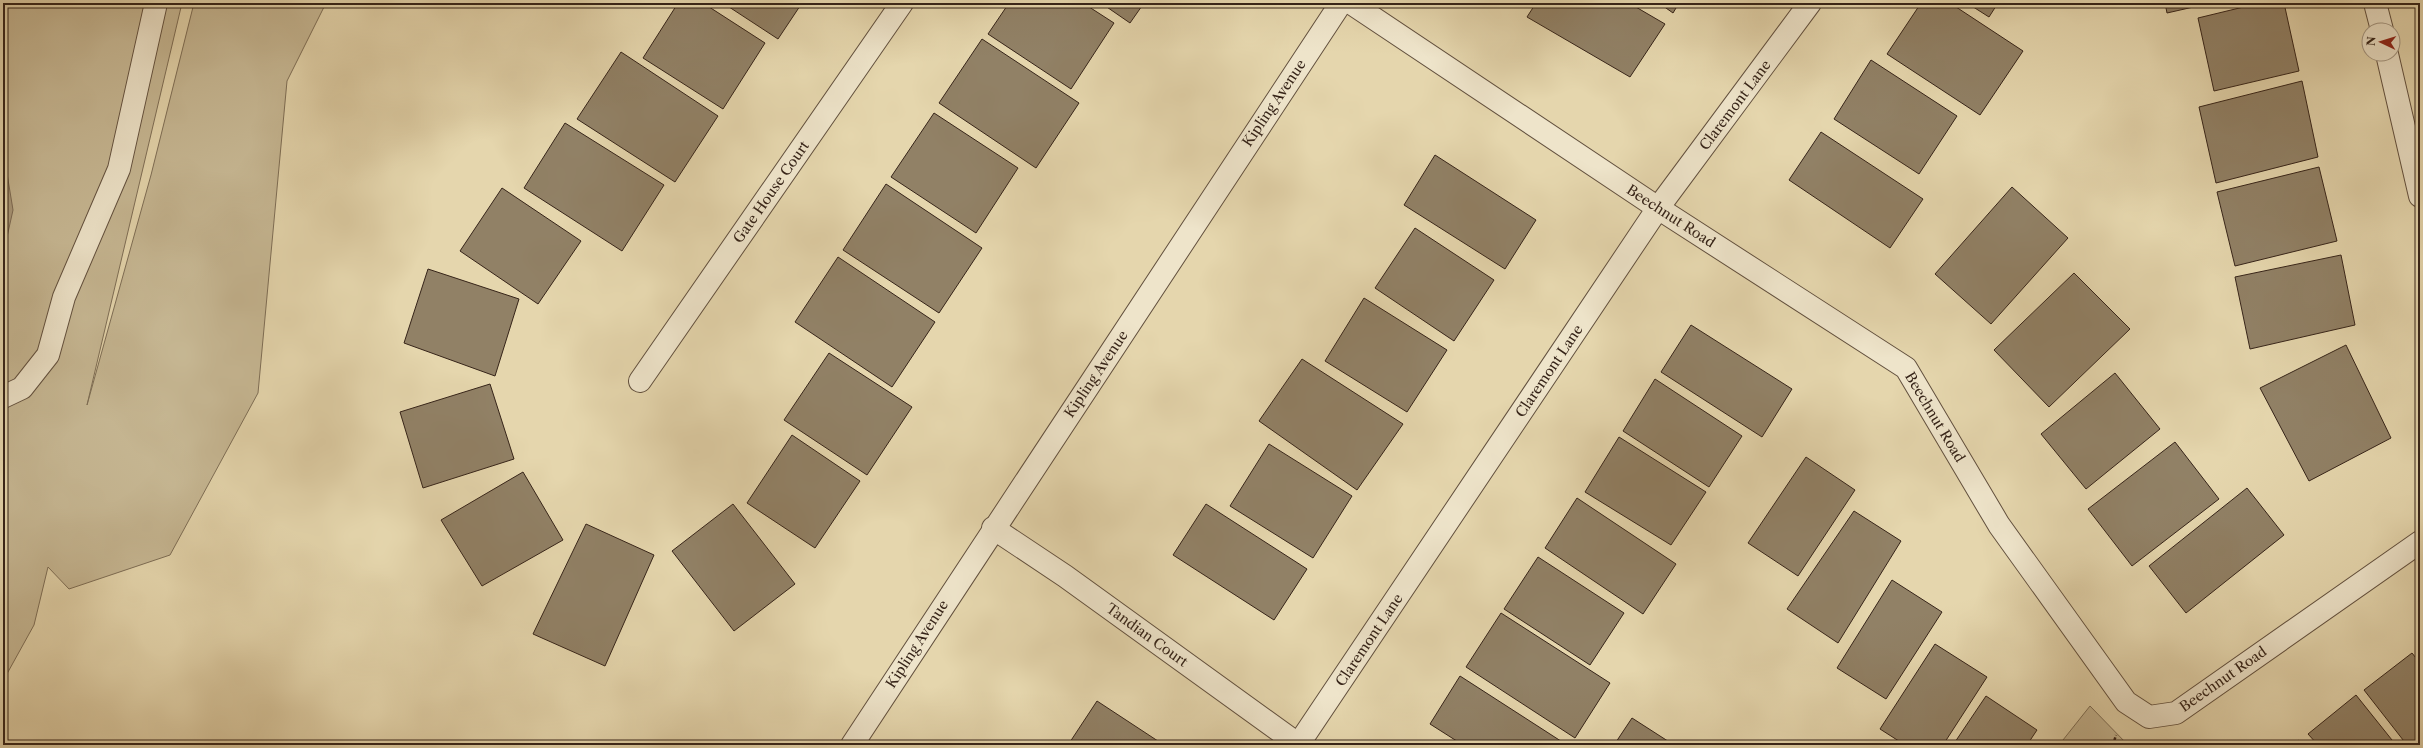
<svg xmlns="http://www.w3.org/2000/svg" width="2423" height="748" font-family="'Libre Caslon Text',serif">
	<rect width="100%" height="100%" fill="#e5d6ad"/>
	<filter id="stains"><feTurbulence type="fractalNoise" baseFrequency=".005" numOctaves="4"/><feColorMatrix values="0 0 0 0 .2 0 0 0 0 .09 0 0 0 0 .02 0 0 0 .5 -.17"/></filter>
	<radialGradient id="worn" r=".72"><stop offset=".6" stop-color="#630" stop-opacity="0"/><stop offset="1" stop-color="#630" stop-opacity=".3"/></radialGradient>
	<g fill="#c7b894" stroke="#7e6e56">
		<polygon points="3,3 182,3 87,405 151,175 194,3 326,3 287,81 258,393 170,555 69,589 48,567 34,625 3,681"/>
		<polygon points="2090,706 2127,744 2128,745 2059,745"/>
	</g>
	<polygon fill="#aa997b" stroke="#7c6a54" points="3,149 13,210 3,255"/>
	<g fill="#918166" stroke="#362419">
		<polygon points="678,3 703,3 765,43 723,109 643,58"/>
		<polygon points="723,3 802,3 778,39"/>
		<polygon points="1009,3 1083,3 1114,23 1071,89 988,34"/>
		<polygon points="1101,3 1144,3 1130,23"/>
		<polygon points="1536,3 1629,3 1665,24 1630,77 1527,17"/>
		<polygon points="1659,3 1679,3 1673,13"/>
		<polygon points="1921,3 1950,3 2023,51 1980,115 1887,54"/>
		<polygon points="1967,3 1998,3 1989,17"/>
		<polygon points="2165,3 2211,3 2167,13"/>
		<polygon points="2260,3 2284,3 2299,71 2214,91 2198,18"/>
		<polygon points="982,39 1079,103 1036,168 939,103"/>
		<polygon points="621,52 718,116 675,182 577,119"/>
		<polygon points="1871,60 1957,116 1919,174 1834,119"/>
		<polygon points="2302,81 2318,157 2216,183 2199,107"/>
		<polygon points="934,113 1018,168 976,233 891,177"/>
		<polygon points="565,123 664,185 622,251 524,188"/>
		<polygon points="1821,132 1923,199 1890,248 1789,180"/>
		<polygon points="1435,155 1536,220 1505,269 1404,205"/>
		<polygon points="2319,167 2337,241 2235,266 2217,192"/>
		<polygon points="886,184 982,248 939,313 843,250"/>
		<polygon points="2012,187 2068,238 1991,324 1935,274"/>
		<polygon points="502,188 581,241 538,304 460,251"/>
		<polygon points="1415,228 1494,280 1454,341 1375,288"/>
		<polygon points="2341,255 2355,325 2250,349 2235,277"/>
		<polygon points="838,257 935,322 892,387 795,322"/>
		<polygon points="428,269 519,299 495,376 404,343"/>
		<polygon points="2074,273 2130,329 2049,407 1994,350"/>
		<polygon points="1364,298 1447,350 1407,412 1325,361"/>
		<polygon points="1691,325 1792,389 1762,437 1661,372"/>
		<polygon points="2346,345 2391,438 2309,481 2260,388"/>
		<polygon points="829,353 912,407 867,475 784,420"/>
		<polygon points="1302,359 1403,424 1357,490 1259,421"/>
		<polygon points="2115,373 2160,429 2086,489 2041,434"/>
		<polygon points="1655,379 1742,436 1709,487 1623,431"/>
		<polygon points="490,384 514,459 423,488 400,412"/>
		<polygon points="792,435 860,481 815,548 747,503"/>
		<polygon points="1619,437 1706,492 1671,545 1585,492"/>
		<polygon points="2175,442 2219,499 2132,566 2088,509"/>
		<polygon points="1269,444 1352,496 1313,558 1230,506"/>
		<polygon points="1806,457 1855,490 1798,576 1748,543"/>
		<polygon points="523,472 563,540 482,586 441,520"/>
		<polygon points="2247,488 2284,535 2186,613 2149,566"/>
		<polygon points="1577,498 1676,564 1643,614 1545,548"/>
		<polygon points="733,504 795,584 734,631 672,551"/>
		<polygon points="1206,504 1307,569 1274,620 1173,555"/>
		<polygon points="1854,511 1901,541 1838,643 1787,609"/>
		<polygon points="586,524 654,555 605,666 533,634"/>
		<polygon points="1538,557 1624,613 1590,665 1504,609"/>
		<polygon points="1892,580 1942,612 1886,699 1837,668"/>
		<polygon points="1501,613 1610,683 1575,738 1466,667"/>
		<polygon points="1935,644 1987,677 1943,745 1905,745 1880,729"/>
		<polygon points="2412,653 2420,663 2420,745 2407,745 2364,690"/>
		<polygon points="1460,676 1567,745 1463,745 1430,724"/>
		<polygon points="2356,695 2396,745 2318,745 2308,734"/>
		<polygon points="1986,696 2037,730 2027,745 1953,745"/>
		<polygon points="1097,701 1164,745 1068,745"/>
		<polygon points="1632,718 1674,745 1614,745"/>
		<polygon points="2299,740 2304,745 2293,745"/>
	</g>
	<g fill="none" stroke-linecap="round" stroke-linejoin="round">
		<g stroke="#62503e" stroke-width="24">
			<polyline id="service" points="3,397 22,388 48,355 64,297 119,169 156,3"/>
		</g>
		<g stroke="#62503e" stroke-width="24">
			<g id="minor">
				<polyline points="1351,3 1658,208 1906,368 1999,525 2126,702 2149,717 2176,713 2420,542"/>
				<polyline points="2375,3 2382,30"/>
				<polyline points="2387,54 2420,196"/>
				<polyline points="640,381 902,3"/>
				<polyline points="993,528 1065,576 1299,745"/>
				<polyline points="1298,745 1658,208 1810,3"/>
			</g>
		</g>
		<g stroke="#62503e" stroke-width="24">
			<polyline id="tertiary" points="852,745 1341,3"/>
		</g>
		<polyline stroke="#362419" stroke-width="2.5" stroke-dasharray="3 2" stroke-linecap="butt" points="2113,745 2116,735"/>
		<use href="#service" stroke="#eee4ca" stroke-width="22"/>
		<use href="#minor" stroke="#eee4ca" stroke-width="22"/>
		<use href="#tertiary" stroke="#eee4ca" stroke-width="22"/>
	</g>
	<g text-anchor="middle" dominant-baseline="central" stroke-width="3" stroke-linejoin="round" paint-order="stroke">
		<g font-size="14" fill="#362419" stroke="#eee4ca">
			<text transform="translate(1274 103) rotate(-56)">Kipling Avenue</text>
			<text transform="translate(1735 105) rotate(-53)">Claremont Lane</text>
			<text transform="translate(771 192) rotate(-55)">Gate House Court</text>
			<text transform="translate(1671 216) rotate(33)">Beechnut Road</text>
			<text transform="translate(1549 371) rotate(-56)">Claremont Lane</text>
			<text transform="translate(1096 374) rotate(-56)">Kipling Avenue</text>
			<text transform="translate(1935 417) rotate(59)">Beechnut Road</text>
			<text transform="translate(1147 635) rotate(36)">Tandian Court</text>
			<text transform="translate(1369 640) rotate(-56)">Claremont Lane</text>
			<text transform="translate(917 644) rotate(-57)">Kipling Avenue</text>
			<text transform="translate(2223 679) rotate(-35)">Beechnut Road</text>
		</g>
	</g>
	<rect width="2423" height="748" fill="none" stroke="#e5d6ad" stroke-width="16"/>
	<rect x="4" y="4" width="2415" height="740" fill="none" stroke="#362419" stroke-width="2"/>
	<rect x="8" y="8" width="2407" height="732" fill="none" stroke="#362419"/>
	<g transform="translate(2381 42) rotate(274)"><circle r="19" fill="#eee4ca" stroke="#a49783"/>
	<path d="M0-3L7 15L0 10L-7 15Z" fill="#8f2418"/>
	<text y="-6" font-size="11" font-weight="bold" text-anchor="middle" fill="#362419">N</text>
	</g>
	<rect width="100%" height="100%" filter="url(#stains)"/>
	<rect width="100%" height="100%" fill="url(#worn)"/>
</svg>
